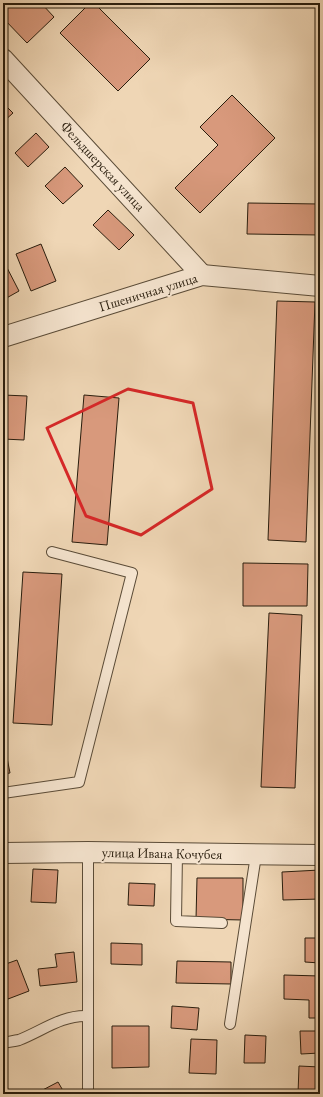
<svg xmlns="http://www.w3.org/2000/svg" width="323" height="1097" font-family="'EB Garamond',serif">
	<rect width="100%" height="100%" fill="#efd6b5"/>
	<filter id="stains"><feTurbulence type="fractalNoise" baseFrequency=".005" numOctaves="4"/><feColorMatrix values="0 0 0 0 .2 0 0 0 0 .09 0 0 0 0 .02 0 0 0 .5 -.17"/></filter>
	<radialGradient id="worn" r=".72"><stop offset=".6" stop-color="#630" stop-opacity="0"/><stop offset="1" stop-color="#630" stop-opacity=".3"/></radialGradient>
	<g fill="#d8997c" stroke="#291d0d">
		<polygon points="3,3 41,3 54,17 27,43 3,18"/>
		<polygon points="90,3 94,3 150,59 118,91 60,33"/>
		<polygon points="232,95 275,138 200,213 175,188 218,145 200,127"/>
		<polygon points="3,103 13,113 3,122"/>
		<polygon points="36,133 49,147 28,167 15,153"/>
		<polygon points="65,167 83,186 63,204 45,186"/>
		<polygon points="248,203 320,204 320,235 247,234"/>
		<polygon points="108,210 134,235 119,250 93,225"/>
		<polygon points="41,244 56,281 31,291 16,254"/>
		<polygon points="3,260 19,291 3,300"/>
		<polygon points="277,301 315,302 306,542 268,540"/>
		<polygon points="3,395 27,396 24,440 3,439"/>
		<polygon points="84,395 119,398 107,545 72,542"/>
		<polygon points="243,563 308,564 307,606 243,606"/>
		<polygon points="23,572 62,574 52,725 13,723"/>
		<polygon points="269,613 302,615 295,788 261,787"/>
		<polygon points="3,737 10,773 3,774"/>
		<polygon points="33,869 58,870 56,903 31,902"/>
		<polygon points="320,870 320,899 283,900 282,872"/>
		<polygon points="197,878 243,878 243,920 196,919"/>
		<polygon points="129,883 155,884 154,906 128,905"/>
		<polygon points="305,938 320,938 320,963 305,962"/>
		<polygon points="111,943 142,944 142,965 111,964"/>
		<polygon points="74,952 77,982 40,986 38,969 57,967 55,954"/>
		<polygon points="17,960 29,991 8,999 3,984 3,965"/>
		<polygon points="177,961 231,962 231,984 176,983"/>
		<polygon points="284,975 320,976 320,1018 309,1018 309,1000 284,999"/>
		<polygon points="172,1006 199,1008 197,1030 171,1028"/>
		<polygon points="112,1026 149,1026 149,1067 112,1068"/>
		<polygon points="300,1031 320,1031 320,1053 301,1054"/>
		<polygon points="245,1035 266,1036 265,1063 244,1063"/>
		<polygon points="191,1039 217,1040 216,1074 189,1073"/>
		<polygon points="299,1066 320,1067 320,1094 298,1094"/>
		<polygon points="58,1082 65,1094 35,1094"/>
	</g>
	<g fill="none" stroke-linecap="round" stroke-linejoin="round">
		<g stroke="#5a4b37" stroke-width="12">
			<g id="service">
				<polyline points="3,793 79,782 132,573 52,552"/>
				<polyline points="177,853 176,921 222,923"/>
				<polyline points="230,1024 256,855"/>
				<path d="M3,1043C8,1042 14,1041 19,1040C42,1031 62,1015 87,1016"/>
				<polyline points="88,1094 88,852"/>
			</g>
		</g>
		<g stroke="#5a4b37" stroke-width="22">
			<g id="minor">
				<polyline points="3,59 202,275"/>
				<polyline points="3,337 202,275 320,286"/>
				<polyline points="3,853 88,852 320,855"/>
			</g>
		</g>
		<use href="#service" stroke="#f5e4cf" stroke-width="10"/>
		<use href="#minor" stroke="#f5e4cf" stroke-width="20"/>
	</g>
	<path fill="none" stroke="#d62828" stroke-width="3" stroke-linejoin="round" d="M128,389L193,403L212,489L141,535L86,516L47,428Z"/>
	<g text-anchor="middle" dominant-baseline="central" stroke-width="4" stroke-linejoin="round" paint-order="stroke">
		<g font-size="14" fill="#291d0d" stroke="#f5e4cf">
			<text transform="translate(103 166) rotate(47)">Фельдшерская улица</text>
			<text transform="translate(148 292) rotate(-17)">Пшеничная улица</text>
			<text transform="translate(162 853) rotate(1)">улица Ивана Кочубея</text>
		</g>
	</g>
	<rect width="323" height="1097" fill="none" stroke="#efd6b5" stroke-width="16"/>
	<rect x="4" y="4" width="315" height="1089" fill="none" stroke="#291d0d" stroke-width="2"/>
	<rect x="8" y="8" width="307" height="1081" fill="none" stroke="#291d0d"/>
	<rect width="100%" height="100%" filter="url(#stains)"/>
	<rect width="100%" height="100%" fill="url(#worn)"/>
</svg>
